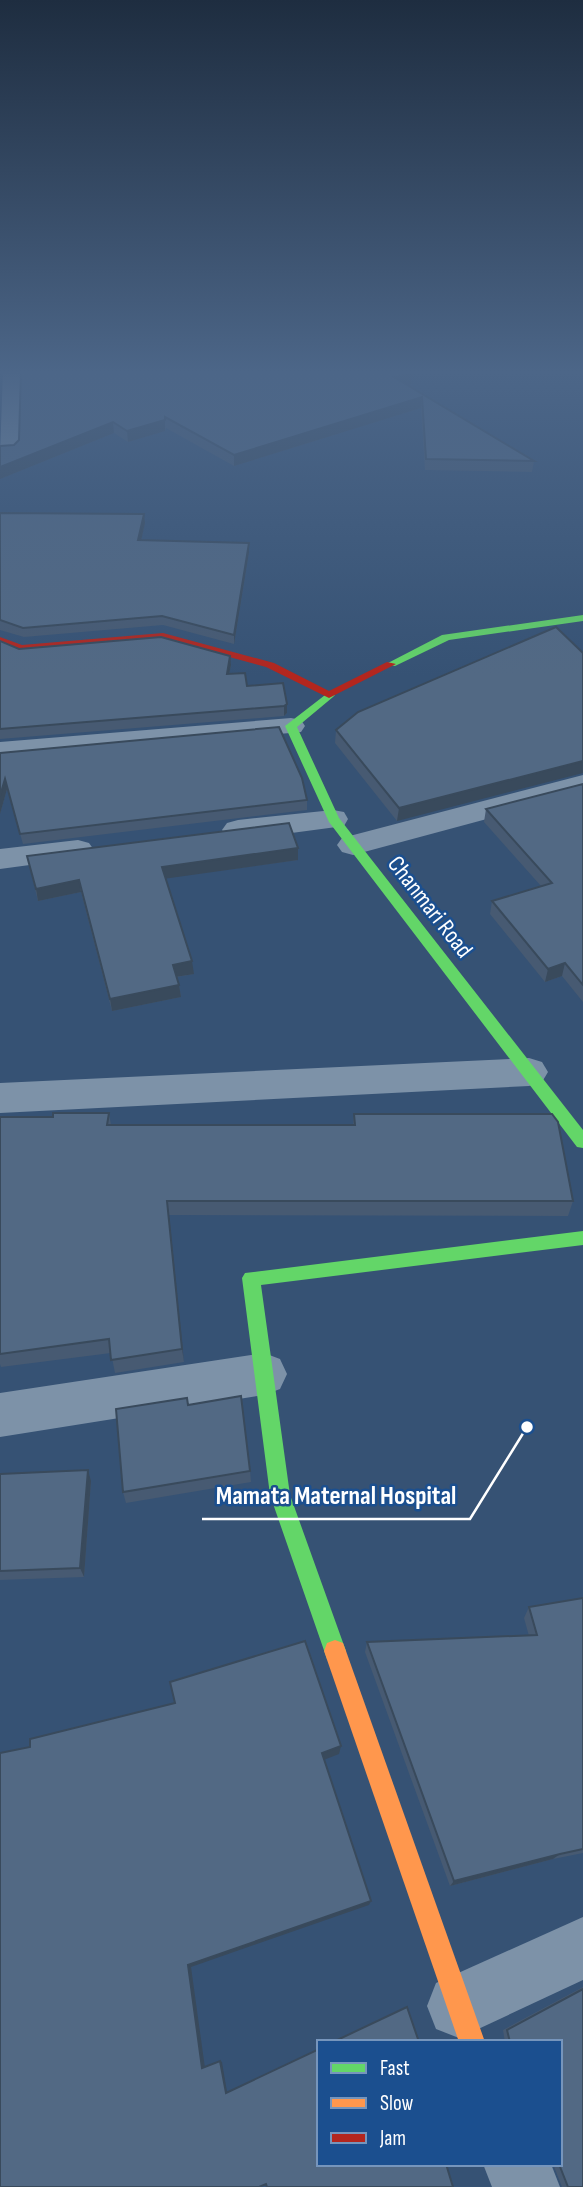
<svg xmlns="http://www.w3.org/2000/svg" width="583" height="2187" font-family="'Sofia Sans Condensed',sans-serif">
	<rect width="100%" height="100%" fill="#365274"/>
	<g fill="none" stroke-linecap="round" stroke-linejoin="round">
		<g fill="#7d92a8" fill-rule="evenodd">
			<path d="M3,370H19L20,372C21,393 27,436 16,453L0,455Z"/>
			<polygon points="291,718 301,720 305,726 301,732 0,760 0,742"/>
			<polygon points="583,775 583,793 353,855 342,852 337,845 342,838"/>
			<polygon points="333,810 344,812 348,819 344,826 238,840 227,837 222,830 227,823 238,820"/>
			<polygon points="78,840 89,843 94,850 89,857 0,869 0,849"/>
			<polygon points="529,1058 542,1062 548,1072 542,1082 529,1086 0,1113 0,1083"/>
			<polygon points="264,1353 280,1359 287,1374 280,1389 264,1395 0,1437 0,1393"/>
			<polygon points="583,1917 583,1980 459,2038 436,2029 427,2006 436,1983"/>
			<polygon points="483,2164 551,2164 560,2187 492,2187"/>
		</g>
		<g fill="#63d668" fill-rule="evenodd">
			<polygon points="583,615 583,621 449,640 395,666 386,664 442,635"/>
			<polygon points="329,692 335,695 333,697 297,727 339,818 583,1130 583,1148 577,1147 329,822 285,726"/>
			<polygon points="583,1231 583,1245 261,1285 290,1495 346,1651 343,1659 335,1662 327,1659 270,1495 242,1278 245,1273"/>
		</g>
		<polygon fill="#ff974d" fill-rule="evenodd" points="335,1640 343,1643 346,1651 485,2042 459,2042 324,1651 327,1643"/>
		<polygon fill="#b3261e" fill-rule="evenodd" points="163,633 274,663 329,691 387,662 396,664 329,698 266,667 163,639 21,651 0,644 0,637 22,645"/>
	</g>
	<g fill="#475a72">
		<polygon points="21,370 411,384 407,385 534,461 532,472 425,470 421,408 234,466 166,428 165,431 128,442 114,433 0,479 0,446 14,445 19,440"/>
		<polygon points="0,513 145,523 141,540 249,543 249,552 234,644 163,625 24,637 0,630"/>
		<polygon points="556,627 397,821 335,743 336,730"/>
		<polygon points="0,641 19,649 231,665 229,674 247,686 283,683 287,713 284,716 0,739"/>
		<polygon points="0,753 307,800 307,810 23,844 7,789 0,814"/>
		<polygon points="583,784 583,1002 562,976 545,982 490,914 492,901 541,886 484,822 486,809"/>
		<polygon points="298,848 298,860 165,878 194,974 177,977 179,985 181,997 112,1011 81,892 38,901 27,856"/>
		<polygon points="109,1113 111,1125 353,1125 354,1114 573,1201 568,1216 169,1215 184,1362 115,1373 111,1353 1,1367 0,1364 0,1117 53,1117"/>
		<polygon points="188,1405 250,1471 251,1482 126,1503 123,1492"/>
		<polygon points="0,1474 91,1481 84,1577 0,1580"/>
		<polygon points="583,1598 583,1853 553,1859 450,1886 365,1652 367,1642 529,1636 524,1618 529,1607"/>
		<polygon points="583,1987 583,2187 562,2187 553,2164 560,2164 560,2042 505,2042 503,2030"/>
	</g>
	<g fill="#394a5c">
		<polygon points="412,374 411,384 393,388 394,377"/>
		<polygon points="422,397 421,408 234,466 234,455"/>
		<polygon points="165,417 165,431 128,442 127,431"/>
		<polygon points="113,422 114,433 0,479 0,467"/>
		<polygon points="144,514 145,523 139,550 138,540"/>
		<polygon points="249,543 249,552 234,644 234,635"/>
		<polygon points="230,656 231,665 227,684 227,674"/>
		<polygon points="287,704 287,713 284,716 284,706"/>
		<polygon points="583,761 583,773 397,821 399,808"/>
		<polygon points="5,779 7,789 0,814 0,796"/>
		<polygon points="298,848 298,860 163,879 162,867"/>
		<polygon points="79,880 81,892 38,901 36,889"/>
		<polygon points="192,961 194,974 175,977 173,965"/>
		<polygon points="565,963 562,976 545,982 548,969"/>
		<polygon points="179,985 181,997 112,1011 110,999"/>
		<polygon points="167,1201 169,1215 184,1362 182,1349"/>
		<polygon points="88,1470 91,1481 84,1577 80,1568"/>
		<polygon points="341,1746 339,1754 321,1761 322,1753"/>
		<polygon points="560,1854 553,1859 450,1886 454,1881"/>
		<polygon points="371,1901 369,1905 191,1967 205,2068 202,2068 188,1965"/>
		<polygon points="220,2061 222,2062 227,2092 226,2093"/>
	</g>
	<g fill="#526984" stroke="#394a5c" stroke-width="2">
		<polygon points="21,370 407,370 412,374 394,377 534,461 426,459 422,397 234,455 165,417 165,420 127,431 113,422 0,467 0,446 14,445 19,440"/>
		<polygon points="0,513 144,514 138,540 249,543 234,635 162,616 23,628 0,620"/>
		<polygon points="556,627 583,653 583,761 399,808 336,730 358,712"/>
		<polygon points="161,637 230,656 227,674 245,673 247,686 283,683 287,704 284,706 0,729 0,641 19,649"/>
		<polygon points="279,727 302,778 307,800 20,834 5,779 0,796 0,753"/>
		<polygon points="583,784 583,985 565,963 548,969 492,901 552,883 486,809"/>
		<polygon points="289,823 298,848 162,867 192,961 173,965 179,985 110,999 79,880 36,889 27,856"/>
		<polygon points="53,1113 109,1113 107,1125 355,1125 354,1114 552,1114 558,1122 573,1201 167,1201 182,1349 111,1360 109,1339 0,1354 0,1117 53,1117"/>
		<polygon points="241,1396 250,1471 123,1492 116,1409 187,1398 188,1405"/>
		<polygon points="88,1470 80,1568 0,1571 0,1474"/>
		<polygon points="583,1598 583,1849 560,1854 454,1881 367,1642 537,1635 529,1607"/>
		<polygon points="305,1641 341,1746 322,1753 371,1901 188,1965 202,2068 220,2061 226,2093 319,2049 319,2164 446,2164 453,2187 267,2187 266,2184 259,2187 0,2187 0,1753 30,1747 30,1739 175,1703 170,1682"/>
		<polygon points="583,1989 583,2187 568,2187 559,2164 560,2164 560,2042 510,2042 507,2030"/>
		<polygon points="407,2007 419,2042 333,2042"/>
	</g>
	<linearGradient id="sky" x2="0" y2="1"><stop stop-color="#1e2d40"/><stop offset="0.55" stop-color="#4c6688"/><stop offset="1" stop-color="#4c6688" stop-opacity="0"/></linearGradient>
	<rect width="583" height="676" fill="url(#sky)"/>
	<g text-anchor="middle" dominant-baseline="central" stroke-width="5" stroke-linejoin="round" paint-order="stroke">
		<g font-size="24" fill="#fff" stroke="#1b4f8f">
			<text transform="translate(430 907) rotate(52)">Chanmari Road</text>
		</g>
	</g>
	<path fill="none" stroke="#fff" stroke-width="2.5" d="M527 1427L470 1519H202"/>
	<circle fill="#fff" stroke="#1b4f8f" stroke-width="2.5" cx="527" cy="1427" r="7"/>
	<g font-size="26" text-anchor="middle" font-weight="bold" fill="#fff" stroke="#1b4f8f" stroke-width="5" stroke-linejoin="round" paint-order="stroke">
		<text x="336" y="1504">Mamata Maternal Hospital</text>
	</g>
	<rect x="317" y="2040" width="245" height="126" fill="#1b4f8f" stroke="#7695bc" stroke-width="2"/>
	<rect x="331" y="2063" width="35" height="10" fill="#63d668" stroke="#7695bc" stroke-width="2"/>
	<text x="380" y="2075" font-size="21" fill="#ffffff">Fast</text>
	<rect x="331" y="2098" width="35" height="10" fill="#ff974d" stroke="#7695bc" stroke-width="2"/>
	<text x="380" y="2110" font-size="21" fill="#ffffff">Slow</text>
	<rect x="331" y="2133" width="35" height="10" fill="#b3261e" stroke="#7695bc" stroke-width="2"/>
	<text x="380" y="2145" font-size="21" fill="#ffffff">Jam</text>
</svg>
